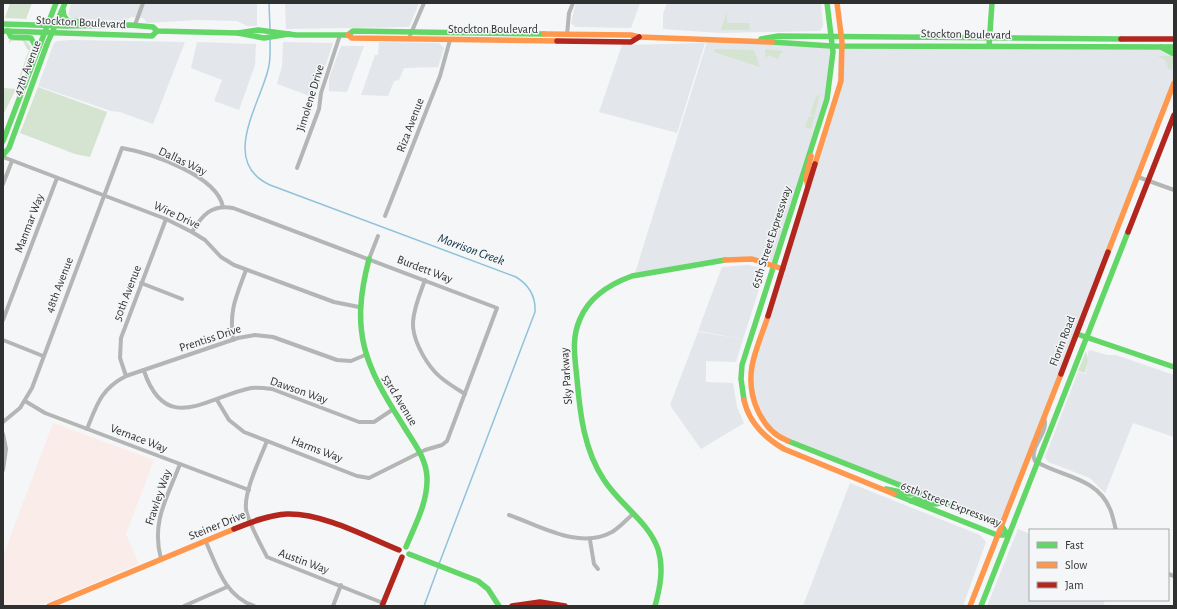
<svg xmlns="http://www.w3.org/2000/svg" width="1177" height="609" font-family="'Alegreya Sans',sans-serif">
	<rect width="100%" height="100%" fill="#f5f6f7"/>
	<g fill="#e3e6ea">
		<polygon points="71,3 257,3 257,26 247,26 237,21 198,20 147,23 143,18 131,17 126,21 73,19 68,15"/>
		<polygon points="285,3 419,3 409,27 286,29"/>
		<polygon points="576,3 640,3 631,28 575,27 571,23"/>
		<polygon points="667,3 821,3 823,26 820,31 720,33 663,29 663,14"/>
		<polygon points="72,40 185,42 153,124 120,112 111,111 38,86 54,43 57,41"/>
		<polygon points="197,42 256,44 255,65 239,110 214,101 222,80 191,68"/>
		<polygon points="283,42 333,43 315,98 277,84 282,66"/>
		<polygon points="379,42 439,43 444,48 438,67 404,68 399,80 394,81 388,96 361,95 375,55 378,55"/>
		<polygon points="707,42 831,43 831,70 824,110 775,262 753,258 635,273"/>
		<polygon points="705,43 677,133 599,112 622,45"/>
		<polygon points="341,46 364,46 347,92 329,91 329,78"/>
		<polygon points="1161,47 1174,54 1174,83 1001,525 789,442 770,429 753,398 752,366 837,91 839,48"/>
		<polygon points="748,265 762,268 764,274 743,339 698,331 722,267"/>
		<polygon points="698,332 743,339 736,362 706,361 706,382 733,383 737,407 744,423 701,449 670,405"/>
		<polygon points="1090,350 1107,355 1116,355 1174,375 1174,437 1133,423 1105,493 1090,478 1048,462 1045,457 1078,372 1086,374 1088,352"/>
		<polygon points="850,483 980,535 986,542 963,606 803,606"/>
		<polygon points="1018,529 1030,534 1030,600 1105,600 1103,606 987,606"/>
	</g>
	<polygon fill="#faede9" points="53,423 154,460 126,534 139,564 49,602 32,606 3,606 3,556"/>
	<g fill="#d4e4d0">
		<polygon points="10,3 32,3 26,19 5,18"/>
		<polygon points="727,12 727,23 750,23 749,30 721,30"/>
		<polygon points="9,40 25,40 31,47 20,79 16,78 19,78 29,50 27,49 23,41 11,41 9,44"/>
		<polygon points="715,49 754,50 760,67 714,52"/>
		<polygon points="765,49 783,51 783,53 781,52 778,59 768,55 766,59"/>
		<path d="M1158,56H1170C1176,60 1173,64 1171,70L1168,68L1166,61Z"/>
		<polygon points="38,87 107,112 90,157 75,154 20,133"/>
		<polygon points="4,88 16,89 3,115 3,90"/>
		<polygon points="820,94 811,129 805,127 809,116 812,117 813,115 810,114 816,97"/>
		<polygon points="1086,351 1088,360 1085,373 1078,371"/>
	</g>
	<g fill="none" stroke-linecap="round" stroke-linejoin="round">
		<g stroke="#90c3da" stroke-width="1.5">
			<polyline points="269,3 270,29"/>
			<path d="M270,39C270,49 271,60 268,70C259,106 220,162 270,185L516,277C529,285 536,296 535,312L439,564"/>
			<polyline points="424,606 438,568"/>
		</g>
		<g stroke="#b4b5b5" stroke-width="4">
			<polyline points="135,25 143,3"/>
			<polyline points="567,35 569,13 573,3"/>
			<polyline points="409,38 424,3"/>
			<polyline points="3,157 166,219 192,232 205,240 221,257 234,265 334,302 359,307"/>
			<polyline points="297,168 319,109 321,93 340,35"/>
			<polyline points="1138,177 1174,190"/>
			<polyline points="3,184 12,161"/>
			<polyline points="385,216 440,76 450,40"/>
			<path d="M192,232C202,215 212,204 233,208L497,308L447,441L442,445L425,450L369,478L357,476L244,432L229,420L217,400"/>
			<polyline points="369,259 378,236"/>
			<path d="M425,280C420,294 414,307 413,322C412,338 424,360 435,372C443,381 454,387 465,394"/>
			<polyline points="141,283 182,299"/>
			<polyline points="3,320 57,178"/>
			<polyline points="3,340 43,356"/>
			<path d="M233,340C229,310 236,297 246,270"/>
			<path d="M144,371C166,436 207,397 251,388C258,387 265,388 272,389L359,422H374L392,410"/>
			<polyline points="126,376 120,358 121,338 166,219"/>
			<polyline points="25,401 45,413 249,490"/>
			<path d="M1044,418C1050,432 1028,448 1035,461C1061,477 1097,477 1110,509C1113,516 1114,523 1116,530"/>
			<path d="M3,422L20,408L32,388L122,148C150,153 217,175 223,207"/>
			<path d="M87,429C97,404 101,389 126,376L238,338L255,335L273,337L337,360L351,361L365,355"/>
			<polyline points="3,434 6,449 3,470"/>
			<path d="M267,441C260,459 244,491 246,509C247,520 261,545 267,557L383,603"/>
			<path d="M509,515C541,526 579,550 612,532C620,527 626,520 633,514"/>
			<polyline points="590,540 594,564 598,569"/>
			<path d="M206,542C217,567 225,596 254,606"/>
			<path d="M161,559C151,522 167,498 180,464"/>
			<polyline points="1168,574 1174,576"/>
			<polyline points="184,606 227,587"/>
			<polyline points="333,606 341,585"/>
		</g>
		<g stroke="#63d668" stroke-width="5.5">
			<polyline points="63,10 64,16 68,21 83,22"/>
			<polyline points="3,24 66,26 130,25 153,27 157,31 238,33 264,38 289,34"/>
			<polyline points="3,31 152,36 157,31"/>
			<polyline points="8,31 11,37 31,38 37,49"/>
			<polyline points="238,33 258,30 296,35 348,35 353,31 544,34"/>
			<polyline points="761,39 778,36 1121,39"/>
			<polyline points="772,42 831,46 1174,47"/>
			<polyline points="989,46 992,3"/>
			<polyline points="1161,47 1174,54"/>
			<polyline points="3,141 56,3"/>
			<polyline points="3,155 9,148 47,44 65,3"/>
			<path d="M369,259C350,332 364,364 403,425C413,442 426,457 427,477C428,502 415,525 406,547"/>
			<polyline points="1077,334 1174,367"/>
			<polyline points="744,400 741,379 742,365 827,99 833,52 827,3"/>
			<polyline points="788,441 1001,525 1008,535"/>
			<polyline points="886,489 910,494 919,493"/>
			<polyline points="894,494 997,535 1008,535"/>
			<polyline points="911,501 915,499 934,504 944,503"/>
			<polyline points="409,554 478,581 488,589 499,606"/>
			<path d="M655,606C660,588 664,568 658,549C648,521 620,505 604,480C584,450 580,414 577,379C575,358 571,339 580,319C589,297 610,284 632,276L725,260"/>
			<polyline points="981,606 1128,232"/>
		</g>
		<g stroke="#ff974d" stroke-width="5.5">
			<polyline points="544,34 631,35 639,37 772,42"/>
			<polyline points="348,35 352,38 557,41"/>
			<polyline points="815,164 841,81 842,42 837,3"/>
			<polyline points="808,186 806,178 811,156"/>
			<polyline points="1108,252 1174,83"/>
			<polyline points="725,260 752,259 783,269"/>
			<path d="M768,316C763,332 755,349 752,366C747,395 760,430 788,441"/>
			<path d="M744,400C749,423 765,438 784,449L894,494"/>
			<polyline points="49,606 234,529"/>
			<polyline points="970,606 1061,374"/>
		</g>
		<g stroke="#b3261e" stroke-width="5.5">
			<polyline points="1121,39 1174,39"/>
			<polyline points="557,41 631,42 639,37"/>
			<polyline points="1128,232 1174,115"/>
			<polyline points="768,316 815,164"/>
			<polyline points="1061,374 1108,252"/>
			<path d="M234,529C251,522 269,515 287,514C323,513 367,537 399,550"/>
			<polyline points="382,606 402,557"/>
			<polyline points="512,606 540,602 565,606"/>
		</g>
	</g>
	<g text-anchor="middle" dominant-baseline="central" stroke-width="3" stroke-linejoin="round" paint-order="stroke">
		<g font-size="12" fill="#2f3030" stroke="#f4f6f8">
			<text transform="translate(81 22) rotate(3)">Stockton Boulevard</text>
			<text x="493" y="29">Stockton Boulevard</text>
			<text transform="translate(966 34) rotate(1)">Stockton Boulevard</text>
			<text transform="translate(27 68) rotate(-69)">47th Avenue</text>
			<text transform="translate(310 98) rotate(-73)">Jimolene Drive</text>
			<text transform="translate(410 125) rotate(-69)">Riza Avenue</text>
			<text transform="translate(183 161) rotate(25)">Dallas Way</text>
			<text transform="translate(177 215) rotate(25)">Wire Drive</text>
			<text transform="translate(29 223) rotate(-69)">Manmar Way</text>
			<text transform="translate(771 237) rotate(-72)">65th Street Expressway</text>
			<text transform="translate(425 269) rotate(21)">Burdett Way</text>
			<text transform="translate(59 285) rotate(-69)">48th Avenue</text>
			<text transform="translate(127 293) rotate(-69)">50th Avenue</text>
			<text transform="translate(210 338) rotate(-18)">Prentiss Drive</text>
			<text transform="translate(1062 341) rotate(-69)">Florin Road</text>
			<text transform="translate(566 376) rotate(-94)">Sky Parkway</text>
			<text transform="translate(299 390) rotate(19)">Dawson Way</text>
			<text transform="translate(400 400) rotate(59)">53rd Avenue</text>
			<text transform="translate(139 438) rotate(21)">Vernace Way</text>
			<text transform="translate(317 449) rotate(21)">Harms Way</text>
			<text transform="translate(158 497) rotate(-71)">Frawley Way</text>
			<text transform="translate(951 504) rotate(21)">65th Street Expressway</text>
			<text transform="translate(217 525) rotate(-22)">Steiner Drive</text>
			<text transform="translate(304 561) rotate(20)">Austin Way</text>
		</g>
		<g font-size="13" font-style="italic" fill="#0a2d3b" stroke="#f4f6f8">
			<text transform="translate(471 250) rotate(20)">Morrison Creek</text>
		</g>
	</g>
	<rect width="1177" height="609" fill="none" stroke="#2f3030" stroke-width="8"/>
	<rect x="1029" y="529" width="140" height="72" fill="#f4f6f8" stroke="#a5a7a8"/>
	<rect x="1037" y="542" width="20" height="6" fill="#63d668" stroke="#a5a7a8"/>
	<text x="1065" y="549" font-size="12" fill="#2f3030">Fast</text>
	<rect x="1037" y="562" width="20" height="6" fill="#ff974d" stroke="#a5a7a8"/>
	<text x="1065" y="569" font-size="12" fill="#2f3030">Slow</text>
	<rect x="1037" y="582" width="20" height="6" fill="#b3261e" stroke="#a5a7a8"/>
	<text x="1065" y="589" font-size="12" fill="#2f3030">Jam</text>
</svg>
